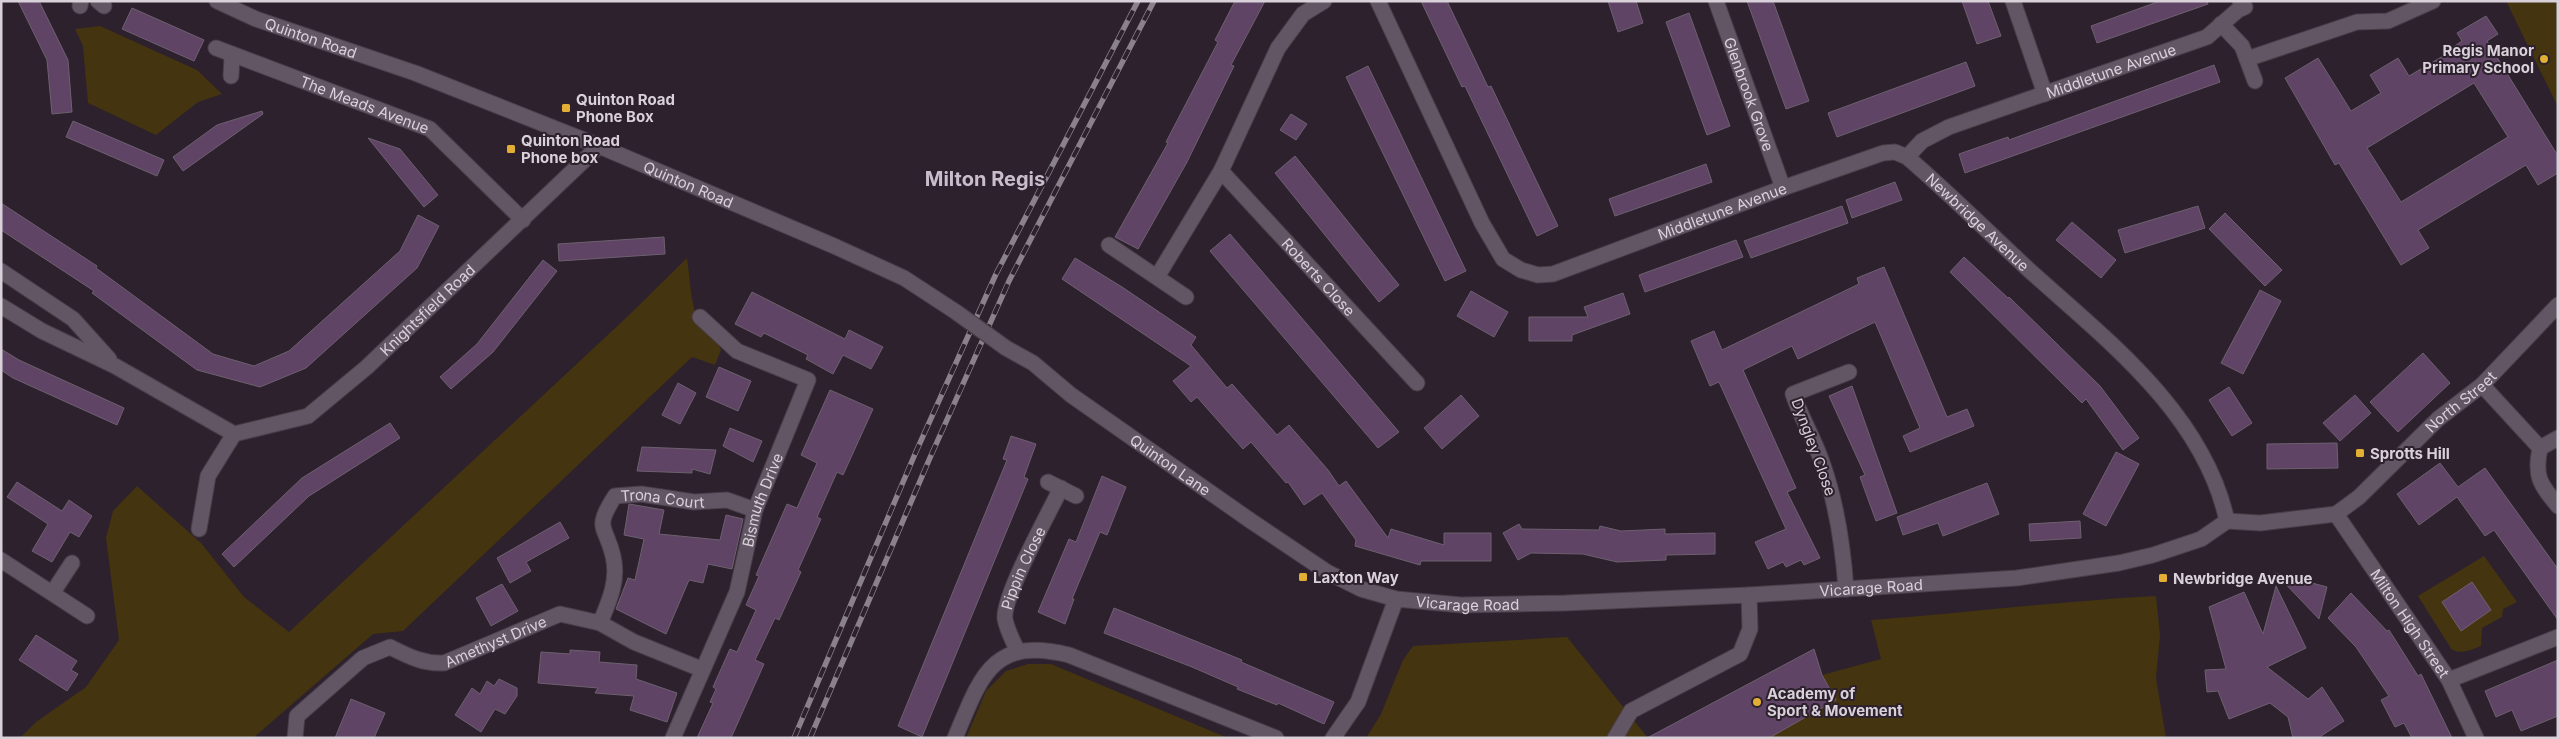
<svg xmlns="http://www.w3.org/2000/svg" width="2559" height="739" font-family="Inter,sans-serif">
	<rect width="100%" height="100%" fill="#2c212d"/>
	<g fill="#44340f">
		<polygon points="2506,1 2558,1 2558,107"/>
		<polygon points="100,26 197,70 222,94 198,102 156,135 88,103 83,46 75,29"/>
		<path d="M687,258C692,289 689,327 719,344L721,350L715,365L692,357L403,631L373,634L253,738H20L36,722L86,687L119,640L106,538L113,511L137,486L201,543L244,597L289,632L627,317Z"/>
		<path d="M2484,556L2517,602L2503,609L2502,617L2482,628L2481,646C2471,650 2463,654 2452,650L2418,596Z"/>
		<path d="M2156,596L2160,635L2156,678L2166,738H1769L1836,700L1822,675L1881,659L1871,620C1966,613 2061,601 2156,596Z"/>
		<polygon points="1567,637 1648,738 1366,738 1381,714 1403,660 1413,646"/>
		<polygon points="1028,664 1051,664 1228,738 966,738 986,691 1006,671"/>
	</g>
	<g fill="#604465" stroke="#6d606f" fill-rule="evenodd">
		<polygon points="18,1 39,1 68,60 72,112 52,114 47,60"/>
		<polygon points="1235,1 1265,1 1231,65 1234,66 1187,162 1138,249 1115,237 1168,143 1166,142 1218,42 1215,40"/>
		<polygon points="1421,1 1447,1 1488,87 1491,86 1558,226 1537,236 1465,86 1462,87"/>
		<polygon points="1608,1 1636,1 1643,23 1618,32"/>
		<polygon points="1747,1 1773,1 1809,101 1786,109"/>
		<polygon points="1962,1 1988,1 2001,36 1977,44"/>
		<polygon points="2160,1 2207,1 2208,4 2097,43 2091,26"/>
		<polygon points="132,8 204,40 194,61 122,29"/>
		<polygon points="1689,13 1730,126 1707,135 1666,22"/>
		<path d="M2486,16L2498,34L2487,41L2558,156V173L2538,185L2526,165L2418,230L2429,248L2401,265L2339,163L2335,165L2285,78L2318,58L2351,111L2381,93L2370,75L2398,58L2409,76L2450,52L2449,50L2462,41L2457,33ZM2474,83L2508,137L2401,202L2367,148Z"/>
		<polygon points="1966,62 1975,86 1837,137 1828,113"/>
		<polygon points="2214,65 2220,82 1965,173 1959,154 2008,137 2009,140"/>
		<polygon points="1368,66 1466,271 1445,281 1346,77"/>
		<polygon points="262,111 263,114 183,171 173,157 217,125"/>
		<polygon points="1291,114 1307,124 1296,140 1280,130"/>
		<polygon points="73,121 164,160 157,176 66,137"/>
		<polygon points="368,138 400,149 438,195 424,207"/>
		<polygon points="1295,156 1399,285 1379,302 1275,173"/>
		<polygon points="1706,164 1712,182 1615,216 1609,199"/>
		<polygon points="1895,182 1902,200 1852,218 1846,200"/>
		<polygon points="1,203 97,266 96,268 213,354 254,366 289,351 400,251 418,215 439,226 417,268 306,368 260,387 197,370 92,293 94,291 1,230"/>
		<polygon points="1842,206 1848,223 1751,258 1744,241"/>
		<polygon points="2198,206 2205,228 2125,253 2118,230"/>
		<polygon points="2225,213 2282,270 2265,286 2209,229"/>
		<polygon points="2072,222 2116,260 2101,278 2056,240"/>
		<polygon points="1230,234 1399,432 1378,448 1210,251"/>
		<polygon points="664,237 665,254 559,261 558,244"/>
		<polygon points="1736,240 1743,257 1645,292 1639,275"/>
		<polygon points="1964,257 2008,298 2009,297 2100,386 2139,438 2123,450 2086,399 2082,403 1950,272"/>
		<polygon points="1075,258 1122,287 1196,337 1191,345 1227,388 1232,384 1277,435 1289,425 1328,470 1339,486 1346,481 1388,538 1391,529 1444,545 1444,533 1491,533 1491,561 1421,561 1420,565 1355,546 1356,540 1322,493 1304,505 1288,482 1286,483 1251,442 1243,449 1197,397 1191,402 1173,381 1191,366 1062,279"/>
		<polygon points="543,260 557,271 493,352 451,389 440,377 477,344"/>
		<polygon points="1884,267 1947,417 1967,409 1974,426 1910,452 1903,436 1920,428 1875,322 1798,359 1792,346 1743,370 1796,488 1787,492 1820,558 1804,565 1801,560 1786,567 1783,562 1768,569 1755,542 1786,529 1719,382 1710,386 1691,341 1714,331 1722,350 1859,284 1857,278"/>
		<polygon points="2260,290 2281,301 2243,374 2221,363"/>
		<polygon points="1471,291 1508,312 1494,337 1457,316"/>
		<polygon points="752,292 845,339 849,330 883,347 871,369 843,355 833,374 806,359 808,355 764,333 761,337 735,324"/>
		<polygon points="1623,293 1630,314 1572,335 1572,341 1529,341 1529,317 1588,317 1584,307"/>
		<polygon points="1,349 19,360 124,408 117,425 13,378 1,370"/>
		<polygon points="2423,353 2450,383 2398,432 2370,402"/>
		<polygon points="719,367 751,381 738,411 706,397"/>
		<polygon points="678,383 696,393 680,424 662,415"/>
		<polygon points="1852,386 1897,513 1876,521 1860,477 1865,475 1829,396"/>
		<polygon points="2229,387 2252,423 2232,436 2209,400"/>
		<polygon points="830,390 873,409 843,475 837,472 817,517 821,519 798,570 801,572 779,620 775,618 755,660 764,664 731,738 697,738 713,703 710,702 716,689 713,687 730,649 737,652 756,610 746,605 759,576 756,575 787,504 797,508 817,463 801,455"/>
		<polygon points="1461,395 1479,416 1442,449 1424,428"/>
		<polygon points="2355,395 2371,413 2340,441 2323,423"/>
		<polygon points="390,423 400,438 309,496 234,567 222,554 302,478"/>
		<polygon points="730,428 762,441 753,462 723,446"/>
		<polygon points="1011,436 1036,444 1024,477 1028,479 922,737 898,726 1007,460 1003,459"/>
		<polygon points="2337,443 2338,468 2267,469 2267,444"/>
		<polygon points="642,447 716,450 710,474 692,469 692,473 637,471"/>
		<polygon points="2116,452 2139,464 2106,526 2083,514"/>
		<polygon points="2440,463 2458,487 2485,468 2558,569 2558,620 2494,530 2485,536 2457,497 2419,525 2397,494"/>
		<polygon points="1102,476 1126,487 1107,535 1100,532 1072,599 1074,599 1065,624 1038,612 1069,539 1076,542"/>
		<polygon points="17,482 62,511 69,500 92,516 79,537 70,532 52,562 32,551 48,524 7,497"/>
		<polygon points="1987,483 1999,514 1943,536 1938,523 1903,535 1897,517"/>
		<polygon points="629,504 664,510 659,534 720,540 726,515 743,519 732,569 708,564 703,583 689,580 666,634 616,609 628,578 635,580 644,539 624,535"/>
		<polygon points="2080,521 2081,538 2030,541 2029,524"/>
		<polygon points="560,522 569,538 526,562 531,571 510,583 497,558"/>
		<polygon points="1519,524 1522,529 1599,530 1600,526 1621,531 1665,529 1665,534 1715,533 1715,554 1666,555 1666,560 1617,562 1583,554 1531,553 1518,560 1503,533"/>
		<polygon points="2275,573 2327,587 2319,619"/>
		<polygon points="2472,582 2491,610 2461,631 2442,602"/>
		<polygon points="502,584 518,611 491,626 476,598"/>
		<polygon points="2276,586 2306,648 2267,667 2308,699 2322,687 2344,721 2318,738 2293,738 2288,717 2270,703 2229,719 2218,691 2207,692 2205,670 2226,669 2209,607 2244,592 2263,634"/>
		<polygon points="2351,593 2387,631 2389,630 2418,676 2421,674 2452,738 2412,738 2404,723 2395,727 2381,700 2389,696 2356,647 2328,618"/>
		<polygon points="1114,608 1242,660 1241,662 1334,702 1324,724 1278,703 1277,705 1237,689 1238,687 1192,667 1104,633"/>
		<polygon points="36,635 77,661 71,670 78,674 67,691 19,660"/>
		<polygon points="1814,649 1822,675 1836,700 1769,738 1647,738"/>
		<polygon points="570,650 600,652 599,662 637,665 636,679 677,693 667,722 630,710 634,696 595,693 598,688 538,683 541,652 570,654"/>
		<polygon points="2558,660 2558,716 2521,731 2512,710 2496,717 2485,691"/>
		<polygon points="499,679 517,688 517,696 505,714 495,709 481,732 455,715 472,688 480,694 487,681 494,686"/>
		<polygon points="351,699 385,713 374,738 335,738"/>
	</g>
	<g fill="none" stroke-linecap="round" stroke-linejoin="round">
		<g stroke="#473e48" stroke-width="17">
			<g id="minor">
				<polyline points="98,1 104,6"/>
				<path id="s1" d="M217,1L256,19L415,73L599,146L834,246L904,278L956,312"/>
				<path id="s2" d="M1378,1L1482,223L1503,259L1521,270L1538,275L1553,274L1783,188L1883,153L1895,152L1907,157L1922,141L1949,127L2207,37L2238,10L2245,7L2240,1"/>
				<path id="s3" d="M1716,1L1783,188"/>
				<polyline points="2013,1 2045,94"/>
				<polyline points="80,6 81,1"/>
				<polyline points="2221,24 2242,46 2255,81"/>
				<path id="s4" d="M216,48L430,129L523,220"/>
				<polyline points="2247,59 2357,22 2388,21 2433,1"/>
				<polyline points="231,76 232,56"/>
				<path id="s5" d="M1907,157C1949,193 1988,232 2029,270C2107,340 2204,414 2227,521"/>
				<path id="s6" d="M1221,171L1417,383"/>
				<polyline points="1109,245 1186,297"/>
				<polyline points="1,271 73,319 109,359"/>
				<polyline points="1157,277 1221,171 1278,48 1303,14 1324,1"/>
				<polyline points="1,306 42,331 115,366 234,434"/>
				<path id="s7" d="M1006,348L1033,363L1071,395L1251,521L1327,572L1361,589L1396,599L1461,605L1565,603L1749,595L2017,578L2119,563L2153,555L2201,539L2227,521L2260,523L2336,514L2359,497L2438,419L2482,385L2558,305"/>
				<polyline points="2482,385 2540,448 2558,438"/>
				<path id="s8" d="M234,434L308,416L367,367L599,146"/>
				<path d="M2540,448C2534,477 2540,484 2558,506"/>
				<polyline points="1048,482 1076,496"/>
				<path id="s9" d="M2336,514L2449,680L2476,738"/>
				<polyline points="199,529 208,476 234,434"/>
				<polyline points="1,560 87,616"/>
				<path d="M1846,589C1843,547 1837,505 1823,465C1815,440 1801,418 1793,394L1849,372"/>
				<polyline points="53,592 72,563"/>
				<path id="s10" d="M600,623C609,602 619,580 613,556C606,525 593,530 615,496L641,494L694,502L727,500L755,510"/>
				<path id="s11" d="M1018,652C1013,641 1007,630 1005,619C1002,597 1049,513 1061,488"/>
				<polyline points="2449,680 2558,637"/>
				<path id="s12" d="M295,738L297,716L363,658L390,647C408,656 423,664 444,663L560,614L600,623L634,642L701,669"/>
				<path id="s13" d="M673,738L737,592L755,510L808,380L737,351L700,317"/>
				<path d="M955,738C981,676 992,636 1069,655L1276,738"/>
				<polyline points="1333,738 1358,702 1396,599"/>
				<polyline points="1615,738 1631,711 1740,654 1750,629 1749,595"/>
			</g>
		</g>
		<use href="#minor" stroke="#625664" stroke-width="15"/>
		<g stroke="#8a818b" stroke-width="5.5">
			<g id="rail">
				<polyline points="794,738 915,454 996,274 1138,1"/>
				<polyline points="810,738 929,460 1009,281 1154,1"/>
			</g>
		</g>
		<use href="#rail" stroke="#2c212d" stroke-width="4" stroke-dasharray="11" stroke-linecap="butt"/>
		<g stroke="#473e48" stroke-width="17" stroke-linecap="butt">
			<polyline id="minor-bridge" points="956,312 1006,348"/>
		</g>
		<use href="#minor-bridge" stroke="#625664" stroke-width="15"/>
	</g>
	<g fill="#e2af34" stroke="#2c212d" stroke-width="2">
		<circle cx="2544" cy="59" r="5"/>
		<rect x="561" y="103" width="10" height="10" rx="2.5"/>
		<rect x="506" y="144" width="10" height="10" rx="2.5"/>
		<rect x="2355" y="448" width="10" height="10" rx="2.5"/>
		<rect x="1298" y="572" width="10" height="10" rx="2.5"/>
		<rect x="2158" y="573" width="10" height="10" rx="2.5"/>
		<circle cx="1757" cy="702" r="5"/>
	</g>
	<g text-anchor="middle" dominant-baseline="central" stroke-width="4" stroke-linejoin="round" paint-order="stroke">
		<g font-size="15" fill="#d9d1da" stroke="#2c212d">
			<text stroke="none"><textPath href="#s1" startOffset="101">Quinton Road</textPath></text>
			<text stroke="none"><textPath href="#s2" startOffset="941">Middletune Avenue</textPath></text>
			<text stroke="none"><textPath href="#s3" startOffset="99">Glenbrook Grove</textPath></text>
			<text stroke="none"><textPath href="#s4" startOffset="159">The Meads Avenue</textPath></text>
			<text stroke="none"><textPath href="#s1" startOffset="506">Quinton Road</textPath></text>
			<text stroke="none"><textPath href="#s2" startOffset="521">Middletune Avenue</textPath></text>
			<text stroke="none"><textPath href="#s5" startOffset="96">Newbridge Avenue</textPath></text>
			<text stroke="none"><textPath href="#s6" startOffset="144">Roberts Close</textPath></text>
			<text stroke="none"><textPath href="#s8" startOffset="236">Knightsfield Road</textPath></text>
			<text stroke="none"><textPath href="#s7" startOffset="1586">North Street</textPath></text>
			<text transform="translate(1814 447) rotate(70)">Dyngley Close</text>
			<text stroke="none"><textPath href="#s7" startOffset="202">Quinton Lane</textPath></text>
			<text stroke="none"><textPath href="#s10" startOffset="182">Trona Court</textPath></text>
			<text stroke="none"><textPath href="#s13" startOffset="255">Bismuth Drive</textPath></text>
			<text stroke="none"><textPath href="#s11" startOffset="90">Pippin Close</textPath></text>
			<text stroke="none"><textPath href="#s7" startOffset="942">Vicarage Road</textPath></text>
			<text stroke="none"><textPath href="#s7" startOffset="538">Vicarage Road</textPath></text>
			<text stroke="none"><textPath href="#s9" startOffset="132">Milton High Street</textPath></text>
			<text stroke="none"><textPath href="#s12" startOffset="252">Amethyst Drive</textPath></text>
		</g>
		<g font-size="15" font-weight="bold" fill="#d9d1da" stroke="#2c212d" text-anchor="start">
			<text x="2534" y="50" text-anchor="end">Regis Manor<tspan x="2534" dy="17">Primary School</tspan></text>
			<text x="576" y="99">Quinton Road<tspan x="576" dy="17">Phone Box</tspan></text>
			<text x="521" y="140">Quinton Road<tspan x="521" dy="17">Phone box</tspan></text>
			<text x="2370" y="453">Sprotts Hill</text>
			<text x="1313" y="577">Laxton Way</text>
			<text x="2173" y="578">Newbridge Avenue</text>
			<text x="1767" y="693">Academy of<tspan x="1767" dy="17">Sport &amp; Movement</tspan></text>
		</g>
		<g font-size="20" font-weight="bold" fill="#cbbccd" stroke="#2c212d">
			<text x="985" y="179">Milton Regis</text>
		</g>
	</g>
	<rect width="2559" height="739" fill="none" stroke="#d9d1da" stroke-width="5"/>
</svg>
